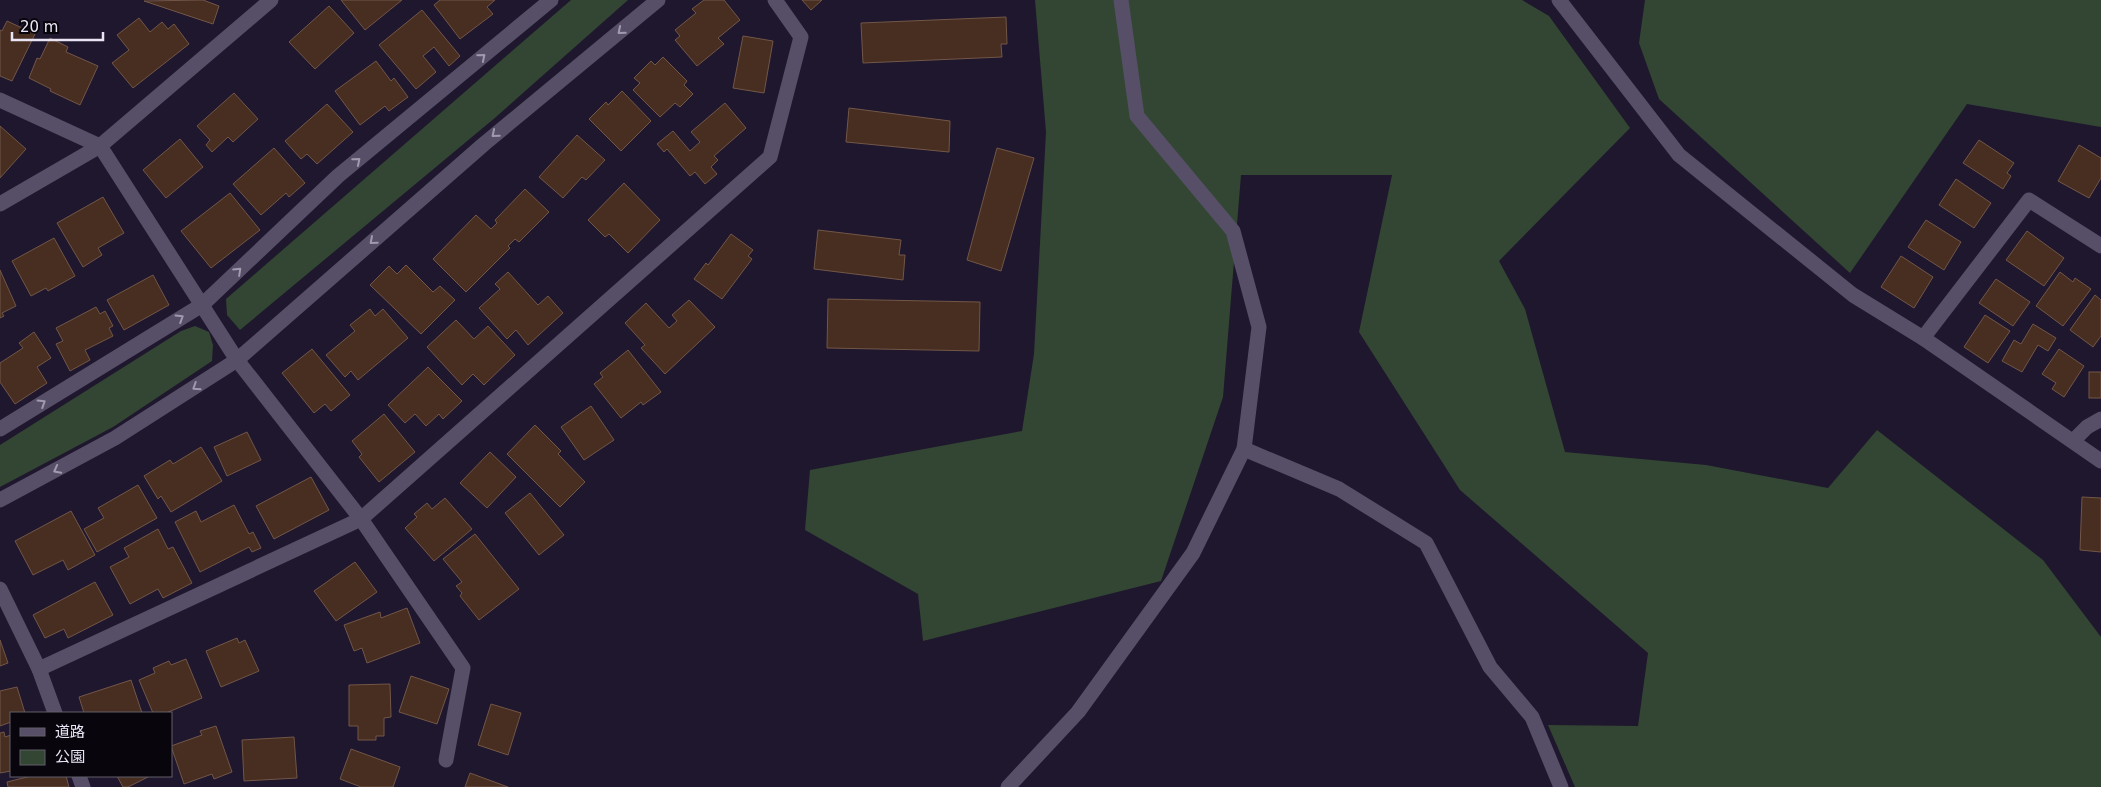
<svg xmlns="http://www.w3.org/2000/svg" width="2101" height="787" font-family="'DejaVu Sans','Noto Sans JP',sans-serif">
	<rect width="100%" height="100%" fill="#1f172d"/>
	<g fill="#324633">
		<polygon points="571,0 628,0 496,117 240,330 227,315 226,299"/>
		<polygon points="1035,0 1522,0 1549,16 1630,128 1499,261 1525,309 1565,452 1706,465 1828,488 1877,430 2043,560 2101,637 2101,787 1575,787 1548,725 1638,726 1648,653 1460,490 1359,332 1392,175 1241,175 1223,397 1161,581 923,641 918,594 805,530 810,470 1022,431 1034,354 1046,132"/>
		<polygon points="1645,0 2101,0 2101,127 1967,104 1850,273 1659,99 1639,43"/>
		<polygon points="195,326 209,332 213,345 212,361 113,427 0,487 0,445 181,331"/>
	</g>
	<g fill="#472e21" stroke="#725648">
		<polygon points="203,0 219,6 213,24 144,1"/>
		<polygon points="341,0 402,0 365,30"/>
		<polygon points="440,0 495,0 487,7 493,14 460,39 434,5"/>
		<polygon points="704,0 724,0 740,20 718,38 724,44 697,66 675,40 680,36 675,30 696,13 692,9"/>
		<polygon points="802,0 822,0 811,10"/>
		<polygon points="329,6 354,33 315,69 289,42"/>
		<polygon points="422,10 460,56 449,66 434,47 423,56 436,72 416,89 379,45"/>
		<polygon points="1006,17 1007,44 1001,44 1002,57 863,63 861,23"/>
		<polygon points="139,18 150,32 162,22 168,29 174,24 189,44 133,88 112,63 129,50 117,35"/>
		<polygon points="7,21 35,34 12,81 0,76 0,30 2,31"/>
		<polygon points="743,36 773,41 764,93 733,88"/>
		<polygon points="50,38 68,47 66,52 98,66 80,105 50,91 51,89 29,78 37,58 40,59"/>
		<polygon points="663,57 687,81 684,85 693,94 680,107 675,103 660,117 633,90 640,83 634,78 651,61 655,65"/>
		<polygon points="376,61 391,81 394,78 408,97 389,111 385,106 360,125 335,91"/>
		<polygon points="622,91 651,121 621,151 589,119 606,102 608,105"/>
		<polygon points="234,93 258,119 233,142 228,137 212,152 206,145 210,140 197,126"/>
		<polygon points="725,103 746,128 714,156 718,160 711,167 717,174 705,184 695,172 690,176 667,149 664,152 657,144 673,131 690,151 700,142 691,132"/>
		<polygon points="327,104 353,132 317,164 307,154 301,159 285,141"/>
		<polygon points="849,108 950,121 949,152 846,142"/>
		<polygon points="0,126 26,149 0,178"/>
		<polygon points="577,135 605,160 586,180 582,177 563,198 539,177"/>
		<polygon points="180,139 203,167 166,198 143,170"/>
		<polygon points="1979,140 2014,163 2007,173 2011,176 2003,189 1963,163"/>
		<polygon points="2079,145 2101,158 2101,178 2089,198 2058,181"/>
		<polygon points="274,148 305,183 289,197 286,193 261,215 233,184"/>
		<polygon points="997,148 1034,158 1001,271 967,260"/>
		<polygon points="1956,179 1991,203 1974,228 1939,205"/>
		<polygon points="624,183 660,220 628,253 609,234 605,237 588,220"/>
		<polygon points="525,189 549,212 519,242 515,239 508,246 510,248 466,292 433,259 476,215 491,229 497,223 495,220"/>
		<polygon points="230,193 260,230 211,268 181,231"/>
		<polygon points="103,197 124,233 98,248 102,255 83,267 57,223"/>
		<polygon points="1926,220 1961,242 1944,270 1908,247"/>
		<polygon points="818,230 901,240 899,255 905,255 903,280 814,269"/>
		<polygon points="2027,231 2064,258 2044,286 2006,260"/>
		<polygon points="731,234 753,250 748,256 752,259 722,299 694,279 706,263 708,265"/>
		<polygon points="54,238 75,276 48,291 46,288 31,296 12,261"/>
		<polygon points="1901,256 1933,277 1914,308 1881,287"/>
		<polygon points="406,265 433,292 440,286 455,300 421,334 370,285 389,266 397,274"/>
		<polygon points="0,270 16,306 2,313 4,316 0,318"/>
		<polygon points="508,272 538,305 548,296 563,313 528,345 516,330 507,339 479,308 500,289 495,284"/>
		<polygon points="2060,272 2073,282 2075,278 2091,289 2063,326 2036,306"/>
		<polygon points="153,275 169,305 124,330 107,300"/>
		<polygon points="1996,279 2030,302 2013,326 1979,303"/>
		<polygon points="2095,295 2101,300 2101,336 2093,347 2070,330"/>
		<polygon points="828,299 980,302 979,351 827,348"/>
		<polygon points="689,300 715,327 665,374 641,348 645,345 625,323 646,303 669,328 677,321 672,315"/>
		<polygon points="96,307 100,314 105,311 113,326 109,328 113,336 85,350 90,360 70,371 56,344 63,341 56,328"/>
		<polygon points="370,309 375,316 383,309 408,338 358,380 351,371 345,377 326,355 355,331 350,325"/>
		<polygon points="1985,315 2010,331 1988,363 1964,347"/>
		<polygon points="456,320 474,339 488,326 515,355 484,385 473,374 462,385 427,347"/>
		<polygon points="2033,324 2056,338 2048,351 2038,345 2022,372 2002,361 2014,340 2021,344"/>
		<polygon points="34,332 51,358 37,367 47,383 15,404 0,382 0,363 23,348 19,343"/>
		<polygon points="312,349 350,395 331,411 325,404 314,413 282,373"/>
		<polygon points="2059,349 2084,366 2064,397 2052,389 2056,383 2042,374"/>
		<polygon points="628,350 661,392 643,405 641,402 621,418 594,384 603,377 600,373"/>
		<polygon points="428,367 462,401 443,419 439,414 426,426 415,414 405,423 388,405"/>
		<rect x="2089" y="372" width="12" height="26"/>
		<polygon points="591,406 614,440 584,460 561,427"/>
		<polygon points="384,414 415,452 379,482 359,457 362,454 352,441"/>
		<polygon points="535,425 561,451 558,454 585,482 560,507 507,454"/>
		<polygon points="247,432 261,460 227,476 214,447"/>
		<polygon points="201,447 222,481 171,512 161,496 158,499 144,476 170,460 173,464"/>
		<polygon points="490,452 516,477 487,508 460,483"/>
		<polygon points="311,477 329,510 274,539 256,506"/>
		<polygon points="138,485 157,518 97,552 84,529 104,518 98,508"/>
		<polygon points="530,493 564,535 539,555 505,513"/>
		<polygon points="2082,497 2101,498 2101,552 2080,550"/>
		<polygon points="445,498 472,529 434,561 405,528 417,517 414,514 427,503 432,509"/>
		<polygon points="234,505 249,534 253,532 261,548 252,552 249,547 200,572 175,522 196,511 201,522"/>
		<polygon points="71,511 95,555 68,570 63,560 33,575 15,541"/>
		<polygon points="158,529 168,549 173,547 192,583 163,598 158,589 130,604 110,567 129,557 124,548"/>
		<polygon points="475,534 519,589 479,620 460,596 462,593 456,586 462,582 443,559"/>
		<polygon points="355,562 377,592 336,621 314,591"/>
		<polygon points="95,582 113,615 68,638 64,629 45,638 33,615"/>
		<polygon points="407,608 420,643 367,663 362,648 354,651 344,625 380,612 381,618"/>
		<polygon points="237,638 239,643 245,640 259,671 221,687 206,651"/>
		<polygon points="0,640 8,663 0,666"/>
		<polygon points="186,659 202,698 166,713 153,713 139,680 155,673 153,668 169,661 171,665"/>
		<polygon points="411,676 449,689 437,724 399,712"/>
		<polygon points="131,680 142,713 84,713 79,697"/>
		<polygon points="390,684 391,717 384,718 384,736 376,736 376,740 358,740 358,726 349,726 349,685"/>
		<polygon points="17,687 25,713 11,713 11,722 0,726 0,691"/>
		<polygon points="491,704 521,713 508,755 478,745"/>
		<polygon points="216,726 232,772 214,779 212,774 184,784 171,746 202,735 200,731"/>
		<polygon points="4,732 5,737 11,735 11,771 0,773 0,733"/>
		<polygon points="294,737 297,778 244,781 242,740"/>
		<polygon points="351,749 400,767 393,787 361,787 340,779"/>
		<polygon points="470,773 508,787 465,787"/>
		<polygon points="31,776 66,776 69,787 8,787 7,782"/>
		<polygon points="117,776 150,776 128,787 123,787"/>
	</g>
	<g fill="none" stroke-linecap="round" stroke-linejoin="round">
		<g stroke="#574f68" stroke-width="15">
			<polyline points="1559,0 1679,155 1853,295 1923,338 2101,461"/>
			<polyline points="0,100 100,146 237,360 361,519 463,668 446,760"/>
			<polyline points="0,204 100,146 271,0"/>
			<polyline points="1923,338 2029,200 2101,246"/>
			<polyline points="0,429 202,305 338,176 551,0"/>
			<polyline points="2073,441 2087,427 2101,419"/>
			<polyline points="1244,449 1339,489 1426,543 1490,667 1532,717 1561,787"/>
			<polyline points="0,500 115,438 237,360 484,144 658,0"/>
			<polyline points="0,589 39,669 55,713"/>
			<polyline points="39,669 361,519 770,157 801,37 775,0"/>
			<polyline points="79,776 83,787"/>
			<polyline points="1008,787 1078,712 1193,553 1244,449 1259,327 1233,231 1137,116 1121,0"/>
		</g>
	</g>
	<defs><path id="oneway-chevron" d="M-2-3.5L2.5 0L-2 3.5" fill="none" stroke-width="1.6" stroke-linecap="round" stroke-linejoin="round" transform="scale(1.25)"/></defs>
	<g stroke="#a09aae">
		<use href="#oneway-chevron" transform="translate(621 31) rotate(140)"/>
		<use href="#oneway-chevron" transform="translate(482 57) rotate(-40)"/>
		<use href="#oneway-chevron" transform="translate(495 134) rotate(140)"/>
		<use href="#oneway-chevron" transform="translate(357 161) rotate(-40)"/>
		<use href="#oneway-chevron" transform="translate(373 241) rotate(139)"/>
		<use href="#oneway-chevron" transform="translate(238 271) rotate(-43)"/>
		<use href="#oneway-chevron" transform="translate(180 318) rotate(-32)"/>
		<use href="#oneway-chevron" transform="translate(196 387) rotate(147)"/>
		<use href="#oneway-chevron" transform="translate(42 403) rotate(-32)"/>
		<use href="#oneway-chevron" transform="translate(57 470) rotate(152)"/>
	</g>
	<rect x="10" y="712" width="162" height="65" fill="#08050d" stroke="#625f6a"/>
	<rect x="20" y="728" width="25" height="8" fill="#574f68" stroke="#625f6a"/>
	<text x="55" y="737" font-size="15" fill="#eae5f5">道路</text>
	<rect x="20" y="750" width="25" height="15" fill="#324633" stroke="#625f6a"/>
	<text x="55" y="762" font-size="15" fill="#eae5f5">公園</text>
	<path d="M12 32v8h91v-8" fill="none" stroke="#eae5f5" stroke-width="2.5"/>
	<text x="20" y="32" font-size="15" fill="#eae5f5" stroke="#08050d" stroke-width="4" paint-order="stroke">20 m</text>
</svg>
